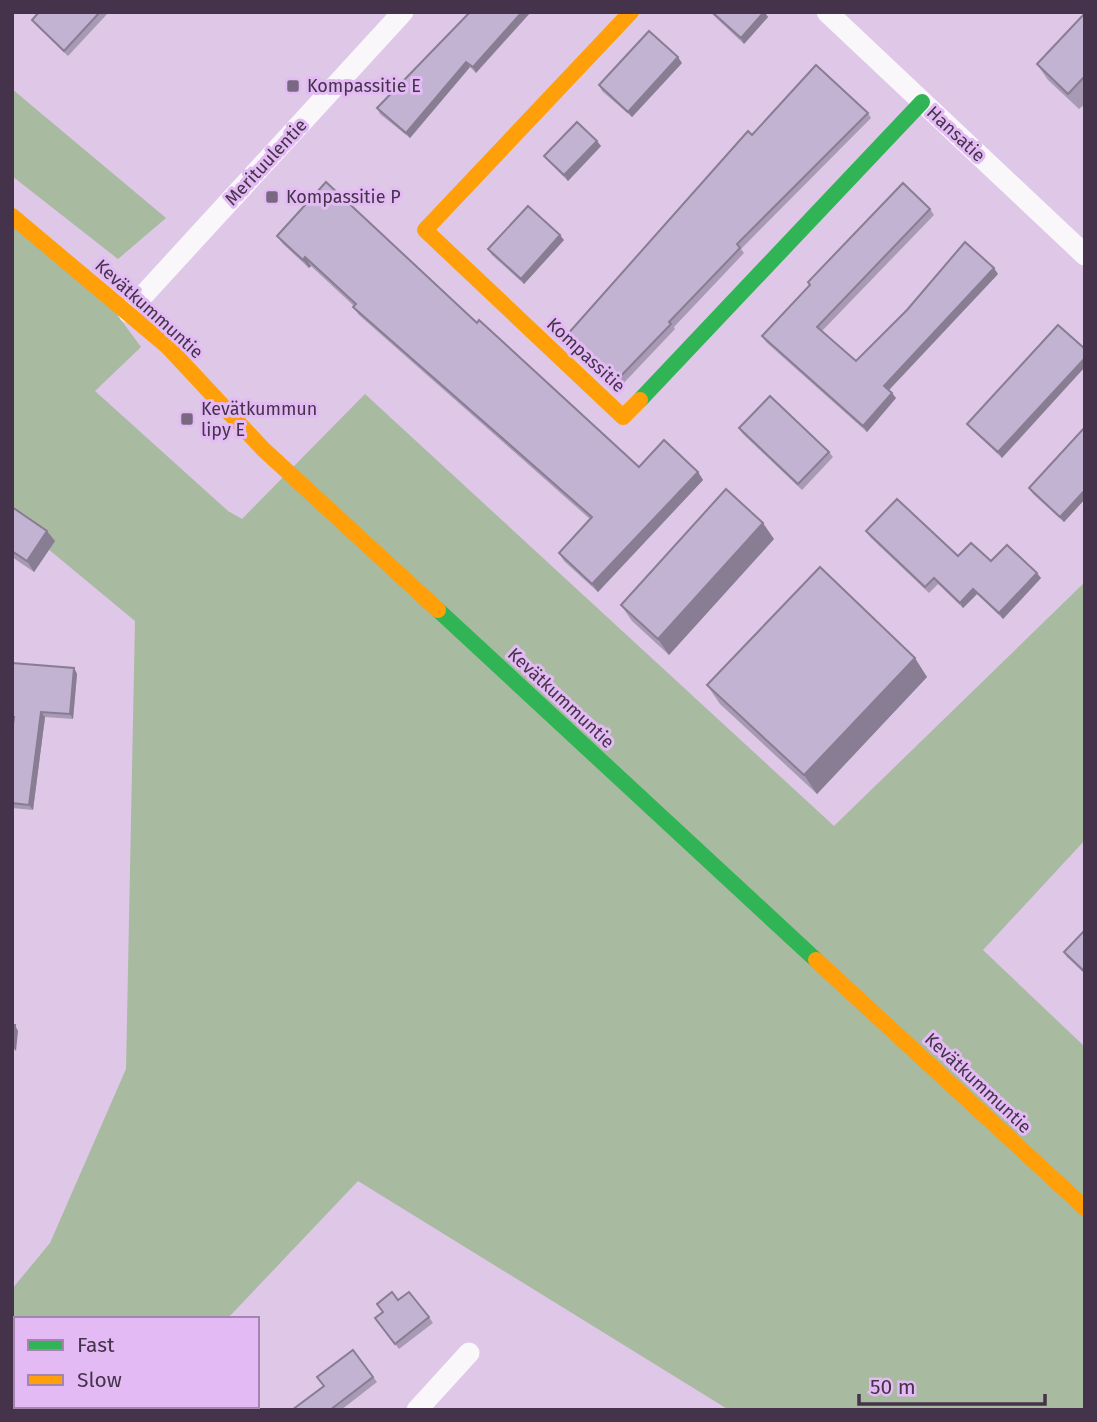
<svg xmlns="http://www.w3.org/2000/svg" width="1097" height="1422" font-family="'Fira Sans',sans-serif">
	<rect width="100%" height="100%" fill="#dec7e7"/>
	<g fill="#a8baa0">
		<polygon points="12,89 166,218 118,259 12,176"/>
		<polygon points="12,224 110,305 141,347 95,391 228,511 242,519 365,394 834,826 1085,582 1085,840 983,950 1085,1047 1085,1410 729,1410 358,1181 227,1319 16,1319 16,1406 145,1406 141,1410 12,1410 12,1289 50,1243 126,1069 135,621 12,519"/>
	</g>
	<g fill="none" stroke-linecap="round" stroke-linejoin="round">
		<g stroke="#faf7fb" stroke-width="21">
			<polyline points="827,12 1085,255"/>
			<polyline points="128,312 403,12"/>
			<polyline points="417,1410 469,1353"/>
		</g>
		<g stroke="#30b455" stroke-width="16">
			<polyline points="640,400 922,102"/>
			<polyline points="438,610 816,960"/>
		</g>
		<g stroke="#ff9f0a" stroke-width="16">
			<polyline points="631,12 425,230 623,417 640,400"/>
			<polyline points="12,216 167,346 263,449 438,610"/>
			<polyline points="816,960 1085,1208"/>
		</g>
	</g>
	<g fill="#a89ab5">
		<polygon points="39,12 109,12 68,56 36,25 32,20"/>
		<polygon points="470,12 476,73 470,67 410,138 380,114 377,108"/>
		<polygon points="710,12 765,12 768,17 744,44"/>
		<polygon points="1085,13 1085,104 1079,109 1048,80 1037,64"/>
		<polygon points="682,63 632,117 602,91 599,85"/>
		<polygon points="868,113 871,118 741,249 744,253 674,327 675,329 619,388 569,341 566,336 752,135"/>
		<polygon points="601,146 568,181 548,161 544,156"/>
		<polygon points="930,209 934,215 822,331 856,361 998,274 889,390 896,398 867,432 766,342 762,336 810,285 808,282"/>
		<polygon points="277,236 477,323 639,467 698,472 703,480 598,592 564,561 559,553 590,519 359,315 353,307 354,306 311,266 309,268 283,244"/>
		<polygon points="564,240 524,284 492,255 488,249"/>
		<polygon points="1058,325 1002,458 971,429 967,424"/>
		<polygon points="1085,427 1085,499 1064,522 1033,494 1029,488"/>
		<polygon points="739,428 829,452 833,457 802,490 743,434"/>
		<polygon points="12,507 55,541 34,572 12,557"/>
		<polygon points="866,531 958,556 991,561 1041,578 1003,619 977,594 963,608 938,584 929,593 870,537"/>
		<polygon points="774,539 669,655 632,621 621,605"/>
		<polygon points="12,663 74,668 77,674 73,719 45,717 33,810 12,808 12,731 13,722 12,722"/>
		<polygon points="927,677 817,794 720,704 707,685"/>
		<polygon points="1085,930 1085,974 1067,957 1064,952"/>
		<polygon points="398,1300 429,1317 433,1323 399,1349 375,1318"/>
		<polygon points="353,1350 377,1382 341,1410 292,1410 324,1386"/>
	</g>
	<g fill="#887d93">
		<polygon points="522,12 531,12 476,73 473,67"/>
		<polygon points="764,12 768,17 744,44 741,38"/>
		<polygon points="678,57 682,63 632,117 628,112"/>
		<polygon points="466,62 470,67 410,138 406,133"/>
		<polygon points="597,141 601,146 568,181 564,175"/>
		<polygon points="560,235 564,240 524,284 521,279"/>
		<polygon points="305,257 311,266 309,268 303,260"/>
		<polygon points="994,268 998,274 888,391 884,386"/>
		<polygon points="1085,358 1085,367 1002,458 998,452"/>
		<polygon points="892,393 896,398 867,432 863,426"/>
		<polygon points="698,472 703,480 598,592 592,584"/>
		<polygon points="1085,490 1085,499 1064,522 1060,517"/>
		<polygon points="763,523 774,539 669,655 658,639"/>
		<polygon points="47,531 55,541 34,572 27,561"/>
		<polygon points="1037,573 1041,578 1003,619 999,613"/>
		<polygon points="973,589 977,594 963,608 960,603"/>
		<polygon points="915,658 927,677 817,794 804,775"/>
		<polygon points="74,668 77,674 73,719 70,714"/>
		<polygon points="41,712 45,717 33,810 29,805"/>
		<polygon points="15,1025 18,1031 16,1051 12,1046"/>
	</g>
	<g fill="#c3b3d2" stroke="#887d93" stroke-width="2">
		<polygon points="39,12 100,12 64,51 32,20"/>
		<polygon points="470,12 522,12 473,67 466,62 406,133 377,108"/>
		<polygon points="712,12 764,12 741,38"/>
		<polygon points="1085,13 1085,76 1068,94 1037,64"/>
		<polygon points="649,31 678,57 628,112 599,85"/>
		<polygon points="816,65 868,113 737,244 740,248 669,322 671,324 615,382 566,336 748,131 752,135"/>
		<polygon points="577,122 597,141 564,175 544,156"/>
		<polygon points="326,182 477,323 479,320 639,467 664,440 698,472 592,584 559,553 592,517 353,307 356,304 305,257 303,260 277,236"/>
		<polygon points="903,183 930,209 817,327 856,361 907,310 965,242 994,268 884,386 892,393 863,426 762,336 810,285 808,282"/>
		<polygon points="528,206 560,235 521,279 488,249"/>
		<polygon points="1058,325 1085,349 1085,358 998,452 967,424"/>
		<polygon points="770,396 829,452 798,484 739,428"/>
		<polygon points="1085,427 1085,490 1060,517 1029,488"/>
		<polygon points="726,489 763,523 658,639 621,605"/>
		<polygon points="897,499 958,556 971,543 991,561 1007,545 1037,573 999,613 973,589 960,603 934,578 925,587 866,531"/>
		<polygon points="12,507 47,531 27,561 12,551"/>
		<polygon points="820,567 915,658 804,775 707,685"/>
		<polygon points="12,663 74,668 70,714 41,712 29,805 12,803 12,732 14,717 12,717"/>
		<polygon points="1085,930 1085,972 1064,952"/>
		<polygon points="12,1025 15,1025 12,1046"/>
		<polygon points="392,1292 398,1300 409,1292 429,1317 395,1344 375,1318 383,1312 377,1304"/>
		<polygon points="353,1350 373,1377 330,1410 292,1410 324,1386 317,1377"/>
		<polygon points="151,1406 191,1406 192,1407 189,1410 154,1410"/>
	</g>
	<g fill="#7a6782" stroke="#e4baf4" stroke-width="2.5">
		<rect x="286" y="79" width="14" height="14" rx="3.5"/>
		<rect x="265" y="190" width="14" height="14" rx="3.5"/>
		<rect x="180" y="412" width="14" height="14" rx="3.5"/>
	</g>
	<g text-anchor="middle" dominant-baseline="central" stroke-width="6" stroke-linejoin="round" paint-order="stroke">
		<g font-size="18" fill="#44334b" stroke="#e4baf4" text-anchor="start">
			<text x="307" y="86">Kompassitie E</text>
			<text x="286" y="197">Kompassitie P</text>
			<text x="201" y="409">Kevätkummun<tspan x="201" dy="21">lipy E</tspan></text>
		</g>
		<g font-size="18" fill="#44334b" stroke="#e4baf4">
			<text transform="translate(956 134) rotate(43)">Hansatie</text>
			<text transform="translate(266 162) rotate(-47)">Merituulentie</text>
			<text transform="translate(149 309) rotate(42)">Kevätkummuntie</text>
			<text transform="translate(586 355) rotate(43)">Kompassitie</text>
			<text transform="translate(561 698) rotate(43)">Kevätkummuntie</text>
			<text transform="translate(978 1083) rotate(43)">Kevätkummuntie</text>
		</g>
	</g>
	<rect width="1097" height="1422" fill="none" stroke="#44334b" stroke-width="28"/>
	<rect x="14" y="1317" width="245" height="91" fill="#e4baf4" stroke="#a484b0" stroke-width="2"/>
	<rect x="28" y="1340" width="35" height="10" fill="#30b455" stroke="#a484b0" stroke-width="2"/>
	<text x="77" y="1352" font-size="21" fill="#44334b">Fast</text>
	<rect x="28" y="1375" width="35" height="10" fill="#ff9f0a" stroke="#a484b0" stroke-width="2"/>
	<text x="77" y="1387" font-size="21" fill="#44334b">Slow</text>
	<path d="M859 1394v10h186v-10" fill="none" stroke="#44334b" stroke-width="3.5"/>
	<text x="870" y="1394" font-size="21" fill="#44334b" stroke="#e4baf4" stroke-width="5" paint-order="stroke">50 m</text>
</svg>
